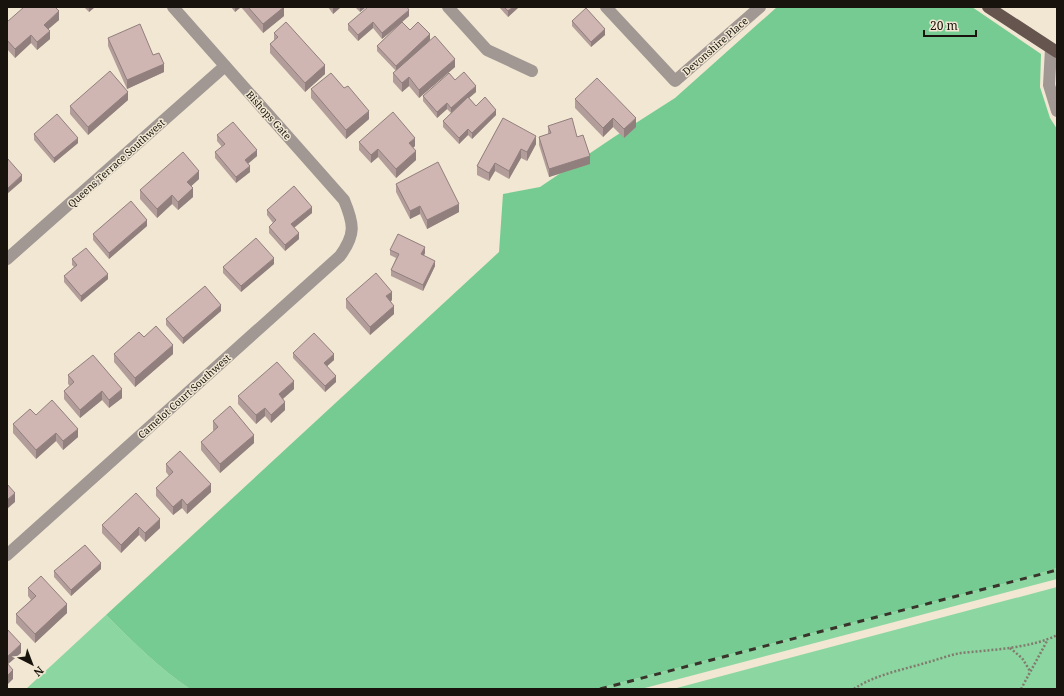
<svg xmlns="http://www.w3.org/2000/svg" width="1064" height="696" font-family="'Noto Serif',serif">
	<rect width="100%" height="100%" fill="#f1e7d2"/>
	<g fill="#8bd6a1">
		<polygon points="1057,568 1057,579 641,689 596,689 1015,581"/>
		<polygon points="1057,587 1057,689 673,689"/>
		<path d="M106,615C133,642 159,668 190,689H26Z"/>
	</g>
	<path fill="#75cb91" d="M777,7H972L1041,54L1040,87L1050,118L1057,129V568L1015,581L596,689H190C159,668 133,642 106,615L499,252L503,194L540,187L614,137L675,98Z"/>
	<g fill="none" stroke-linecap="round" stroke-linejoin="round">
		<g stroke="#827b6d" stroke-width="2.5" stroke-dasharray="2 2" stroke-linecap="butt">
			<polyline points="1010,648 1022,658 1030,671"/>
			<path d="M854,689C874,675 902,670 925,663C937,660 949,655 961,653C989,650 1033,648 1057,635"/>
			<polyline points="1021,689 1047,641"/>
		</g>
		<g stroke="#a19793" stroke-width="12">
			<polyline points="448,7 487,50 532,71"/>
			<polyline points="606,7 675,81 760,7"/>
			<polyline points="1051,49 1049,85 1057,111"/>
			<polyline points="7,259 225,66"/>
			<path d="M7,555L340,256C356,234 354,224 344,200L173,7"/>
		</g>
		<polyline stroke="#65554e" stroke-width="12" points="988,7 1057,52"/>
		<polyline stroke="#39342b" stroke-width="3" stroke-dasharray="7 7" stroke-linecap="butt" points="600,689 1057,570"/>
	</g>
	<g fill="#b29d9a">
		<polygon points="84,7 95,7 89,12"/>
		<polygon points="231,7 241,7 235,12"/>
		<polygon points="241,7 283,7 284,16 263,33"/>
		<polygon points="328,7 341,7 333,14"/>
		<polygon points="355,7 366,7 360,12"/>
		<polygon points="499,7 519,7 508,17"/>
		<polygon points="409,16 402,22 410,30 430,40 415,54 455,67 419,98 409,86 402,92 393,82 393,73 396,71 377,51 377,46 402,23 382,39 373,28 358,41 348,30 348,24"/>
		<polygon points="59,20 48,29 50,39 37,50 31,43 15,58 7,49 7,22"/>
		<polygon points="572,21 605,35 591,47 572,26"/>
		<polygon points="274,33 325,74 305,92 270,53 270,44 274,41"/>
		<polygon points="108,38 153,55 164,72 127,89 108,46"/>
		<polygon points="455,80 476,92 469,98 476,106 496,115 472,139 468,135 459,144 443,127 443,121 451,113 447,109 437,118 423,101 423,96"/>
		<polygon points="311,89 369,119 346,139 311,98"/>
		<polygon points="575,99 636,127 624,138 613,127 603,137 575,108"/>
		<polygon points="128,100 88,135 70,114 70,106"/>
		<polygon points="503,118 536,144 527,161 521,158 509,179 495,171 489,181 477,175 477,166"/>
		<polygon points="548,126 577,137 590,164 549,177 539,145 539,137 548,134"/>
		<polygon points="34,134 78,143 54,163 34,140"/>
		<polygon points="217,135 257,156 248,164 250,172 236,183 215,158 215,152 222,147 217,141"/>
		<polygon points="359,142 415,146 413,148 416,160 396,178 378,157 371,163 359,150"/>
		<polygon points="199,179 191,186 193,197 178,210 172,204 157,218 140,199 140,190"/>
		<polygon points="396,184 459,212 427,229 420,214 410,219 396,192"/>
		<polygon points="267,210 312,213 294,228 299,239 285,251 269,233 269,227 273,223 267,215"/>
		<polygon points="147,226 109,259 93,240 93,234"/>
		<polygon points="390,250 425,253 424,256 435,266 423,291 391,276 391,270 396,258 390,255"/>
		<polygon points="72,259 108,279 81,302 64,282 64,276 74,267 72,265"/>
		<polygon points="274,264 241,292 223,273 223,267"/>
		<polygon points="346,299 392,300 391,301 394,314 370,335 346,308"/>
		<polygon points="221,311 183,344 166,325 166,319"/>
		<polygon points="144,337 173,354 135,387 114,362 114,354"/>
		<polygon points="293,353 334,360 327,366 336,382 325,392 293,358"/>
		<polygon points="68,375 122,398 109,408 102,400 80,418 64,399 64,391 70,386 68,384"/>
		<polygon points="294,389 283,399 285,410 271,423 265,416 256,424 238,404 238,396"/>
		<polygon points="36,415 78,437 63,450 56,441 36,459 13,433 13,424"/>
		<polygon points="213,421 254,443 220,473 201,450 201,442 214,431 213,430"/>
		<polygon points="166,464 211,492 187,514 182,508 173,515 156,496 156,488 169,476 166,472"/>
		<polygon points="102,525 160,528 145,542 139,535 121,553 102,533"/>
		<polygon points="101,569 71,596 54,577 54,571"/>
		<polygon points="28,588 67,613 35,643 16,623 16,614 31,600 28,596"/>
	</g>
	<g fill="#917f7d">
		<polygon points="89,7 95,7 89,12"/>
		<polygon points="235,7 241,7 235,12"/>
		<polygon points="284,7 284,16 263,33 263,24"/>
		<polygon points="334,7 341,7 333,14 333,8"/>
		<polygon points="360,7 366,7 360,12"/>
		<polygon points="513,7 519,7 508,17 508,11"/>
		<polygon points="409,10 409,16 382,39 382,33"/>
		<polygon points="59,11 59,20 44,33 44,25"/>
		<polygon points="373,22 373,28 358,41 358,35"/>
		<polygon points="605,29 605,35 591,47 591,42"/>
		<polygon points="50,31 50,39 37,50 37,42"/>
		<polygon points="430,34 430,40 396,72 396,66"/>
		<polygon points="31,35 31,43 15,58 15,49"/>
		<polygon points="8,55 8,64 7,65 7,56"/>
		<polygon points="455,59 455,67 419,98 419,90"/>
		<polygon points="164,64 164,72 127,89 127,80"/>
		<polygon points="325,65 325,74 305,92 305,83"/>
		<polygon points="409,77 409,86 402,92 402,83"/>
		<polygon points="476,86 476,92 451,113 451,108"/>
		<polygon points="128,92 128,100 88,135 88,127"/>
		<polygon points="447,103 447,109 437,118 437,112"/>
		<polygon points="496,110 496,115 472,139 472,133"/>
		<polygon points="369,111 369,119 346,139 346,130"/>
		<polygon points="613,118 613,127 603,137 603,128"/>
		<polygon points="636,118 636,127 624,138 624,129"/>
		<polygon points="468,129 468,135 459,144 459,138"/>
		<polygon points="536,136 536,144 527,161 527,152"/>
		<polygon points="78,138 78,143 54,163 54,158"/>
		<polygon points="415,138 415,146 409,151 409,143"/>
		<polygon points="378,149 378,157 371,163 371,155"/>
		<polygon points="521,149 521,158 509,179 509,171"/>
		<polygon points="257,150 257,156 245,166 245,160"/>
		<polygon points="416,151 416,160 396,178 396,169"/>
		<polygon points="590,156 590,164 549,177 549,169"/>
		<polygon points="495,163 495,171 489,181 489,173"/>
		<polygon points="250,166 250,172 236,183 236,177"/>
		<polygon points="199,171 199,179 187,190 187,182"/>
		<polygon points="22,175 22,181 7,194 7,189"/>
		<polygon points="193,188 193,197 178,210 178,202"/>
		<polygon points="172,195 172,204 157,218 157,209"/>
		<polygon points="459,204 459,212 427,229 427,220"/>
		<polygon points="420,206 420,214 410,219 410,211"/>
		<polygon points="312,207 312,213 291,230 291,224"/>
		<polygon points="147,220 147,226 109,259 109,253"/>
		<polygon points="299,233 299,239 285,251 285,245"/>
		<polygon points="425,247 425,253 421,260 421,254"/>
		<polygon points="274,258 274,264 241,292 241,286"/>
		<polygon points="435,261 435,266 423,291 423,285"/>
		<polygon points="108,274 108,279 81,302 81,296"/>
		<polygon points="392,292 392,300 386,305 386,296"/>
		<polygon points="221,305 221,311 183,344 183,338"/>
		<polygon points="394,306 394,314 370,335 370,327"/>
		<polygon points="173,345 173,354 135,387 135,378"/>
		<polygon points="334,354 334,360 324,369 324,363"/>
		<polygon points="336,376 336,382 325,392 325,386"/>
		<polygon points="294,381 294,389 279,402 279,394"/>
		<polygon points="122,389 122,398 109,408 109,400"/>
		<polygon points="102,391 102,400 80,418 80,410"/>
		<polygon points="285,402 285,410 271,423 271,415"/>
		<polygon points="265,408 265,416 256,424 256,415"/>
		<polygon points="78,429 78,437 63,450 63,441"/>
		<polygon points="56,433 56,441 36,459 36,450"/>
		<polygon points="254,435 254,443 220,473 220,464"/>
		<polygon points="211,484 211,492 187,514 187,505"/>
		<polygon points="15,493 15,502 7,509 7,500"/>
		<polygon points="182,499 182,508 173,515 173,507"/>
		<polygon points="160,519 160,528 145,542 145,533"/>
		<polygon points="139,527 139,535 121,553 121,545"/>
		<polygon points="101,563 101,569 71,596 71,590"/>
		<polygon points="67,604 67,613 35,643 35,634"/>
		<polygon points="21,644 21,653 7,665 7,657"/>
		<polygon points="13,670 13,679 7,685 7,676"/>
	</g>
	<g fill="#cfb6b3" stroke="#917f7d">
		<polygon points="24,7 55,7 59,11 44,25 50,31 37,42 31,35 15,49 7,40 7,22"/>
		<polygon points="248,7 284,7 263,24"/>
		<polygon points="368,7 407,7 409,10 382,33 373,22 358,35 348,24"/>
		<polygon points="504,7 513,7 508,11"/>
		<polygon points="586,8 605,29 591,42 572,21"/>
		<polygon points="286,22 325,65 305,83 270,44 278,37 274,33"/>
		<polygon points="402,22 410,30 418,22 430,34 396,66 377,46"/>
		<polygon points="140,24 153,55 159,53 164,64 127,80 108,38"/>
		<polygon points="435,36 455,59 419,90 409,77 402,83 393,73"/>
		<polygon points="110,71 128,92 88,127 70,106"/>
		<polygon points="464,72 476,86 451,108 447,103 437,112 423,96 449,73 455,80"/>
		<polygon points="331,73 344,88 348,86 369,111 346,130 311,89"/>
		<polygon points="597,78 636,118 624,129 613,118 603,128 575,99"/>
		<polygon points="468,97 476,106 485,97 496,110 472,133 468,129 459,138 443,121"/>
		<polygon points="393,112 415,138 409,143 416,151 396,169 378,149 371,155 359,142"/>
		<polygon points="57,114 78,138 54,158 34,134"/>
		<polygon points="503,118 536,136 527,152 521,149 509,171 495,163 489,173 477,166"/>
		<polygon points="572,118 577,137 583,135 590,156 549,169 539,137 551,133 548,126"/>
		<polygon points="233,122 257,150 245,160 250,166 236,177 215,152 225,144 217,135"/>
		<polygon points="183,152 199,171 187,182 193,188 178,202 172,195 157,209 140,190"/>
		<polygon points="7,158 22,175 7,189"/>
		<polygon points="438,162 459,204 427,220 420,206 410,211 396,184"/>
		<polygon points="294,186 312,207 291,224 299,233 285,245 269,227 276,220 267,210"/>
		<polygon points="131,201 147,220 109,253 93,234"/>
		<polygon points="398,234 425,247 421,254 435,261 423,285 391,270 399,254 390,250"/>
		<polygon points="256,238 274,258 241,286 223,267"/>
		<polygon points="86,248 108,274 81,296 64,276 77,265 72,259"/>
		<polygon points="376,273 392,292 386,296 394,306 370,327 346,299"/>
		<polygon points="205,286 221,305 183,338 166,319"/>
		<polygon points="156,326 173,345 135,378 114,354 139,332 144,337"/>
		<polygon points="314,333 334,354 324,363 336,376 325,386 293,353"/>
		<polygon points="93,355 122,389 109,400 102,391 80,410 64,391 74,382 68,375"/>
		<polygon points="277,362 294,381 279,394 285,402 271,415 265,408 256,415 238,396"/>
		<polygon points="52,400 78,429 63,441 56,433 36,450 13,424 30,409 36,415"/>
		<polygon points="230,406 254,435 220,464 201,442 218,427 213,421"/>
		<polygon points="180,451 211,484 187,505 182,499 173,507 156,488 173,472 166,464"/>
		<polygon points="7,484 15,493 7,500"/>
		<polygon points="136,493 160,519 145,533 139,527 121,545 102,525"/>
		<polygon points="85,545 101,563 71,590 54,571"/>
		<polygon points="41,576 67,604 35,634 16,614 36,596 28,588"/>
		<polygon points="7,629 21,644 7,657"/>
		<polygon points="7,663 13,670 7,676"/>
	</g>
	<g text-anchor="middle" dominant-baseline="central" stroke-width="3" stroke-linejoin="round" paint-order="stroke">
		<g font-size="10" fill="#18140d" stroke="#f1e7d2">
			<text transform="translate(715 46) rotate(-41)">Devonshire Place</text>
			<text transform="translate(269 115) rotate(48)">Bishops Gate</text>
			<text transform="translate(116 163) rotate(-42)">Queens Terrace Southwest</text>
			<text transform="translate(184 396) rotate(-42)">Camelot Court Southwest</text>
		</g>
	</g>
	<rect width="1064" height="696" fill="none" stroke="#18140d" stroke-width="16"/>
	<g transform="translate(32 664) rotate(138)" stroke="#f1e7d2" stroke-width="3" paint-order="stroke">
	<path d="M0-3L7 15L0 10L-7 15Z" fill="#18140d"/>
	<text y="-6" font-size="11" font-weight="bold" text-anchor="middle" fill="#18140d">N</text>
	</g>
	<path d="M924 30v6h52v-6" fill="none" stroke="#18140d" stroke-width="2"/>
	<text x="930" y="30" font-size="12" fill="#18140d" stroke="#f1e7d2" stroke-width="3" paint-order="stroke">20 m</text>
</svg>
